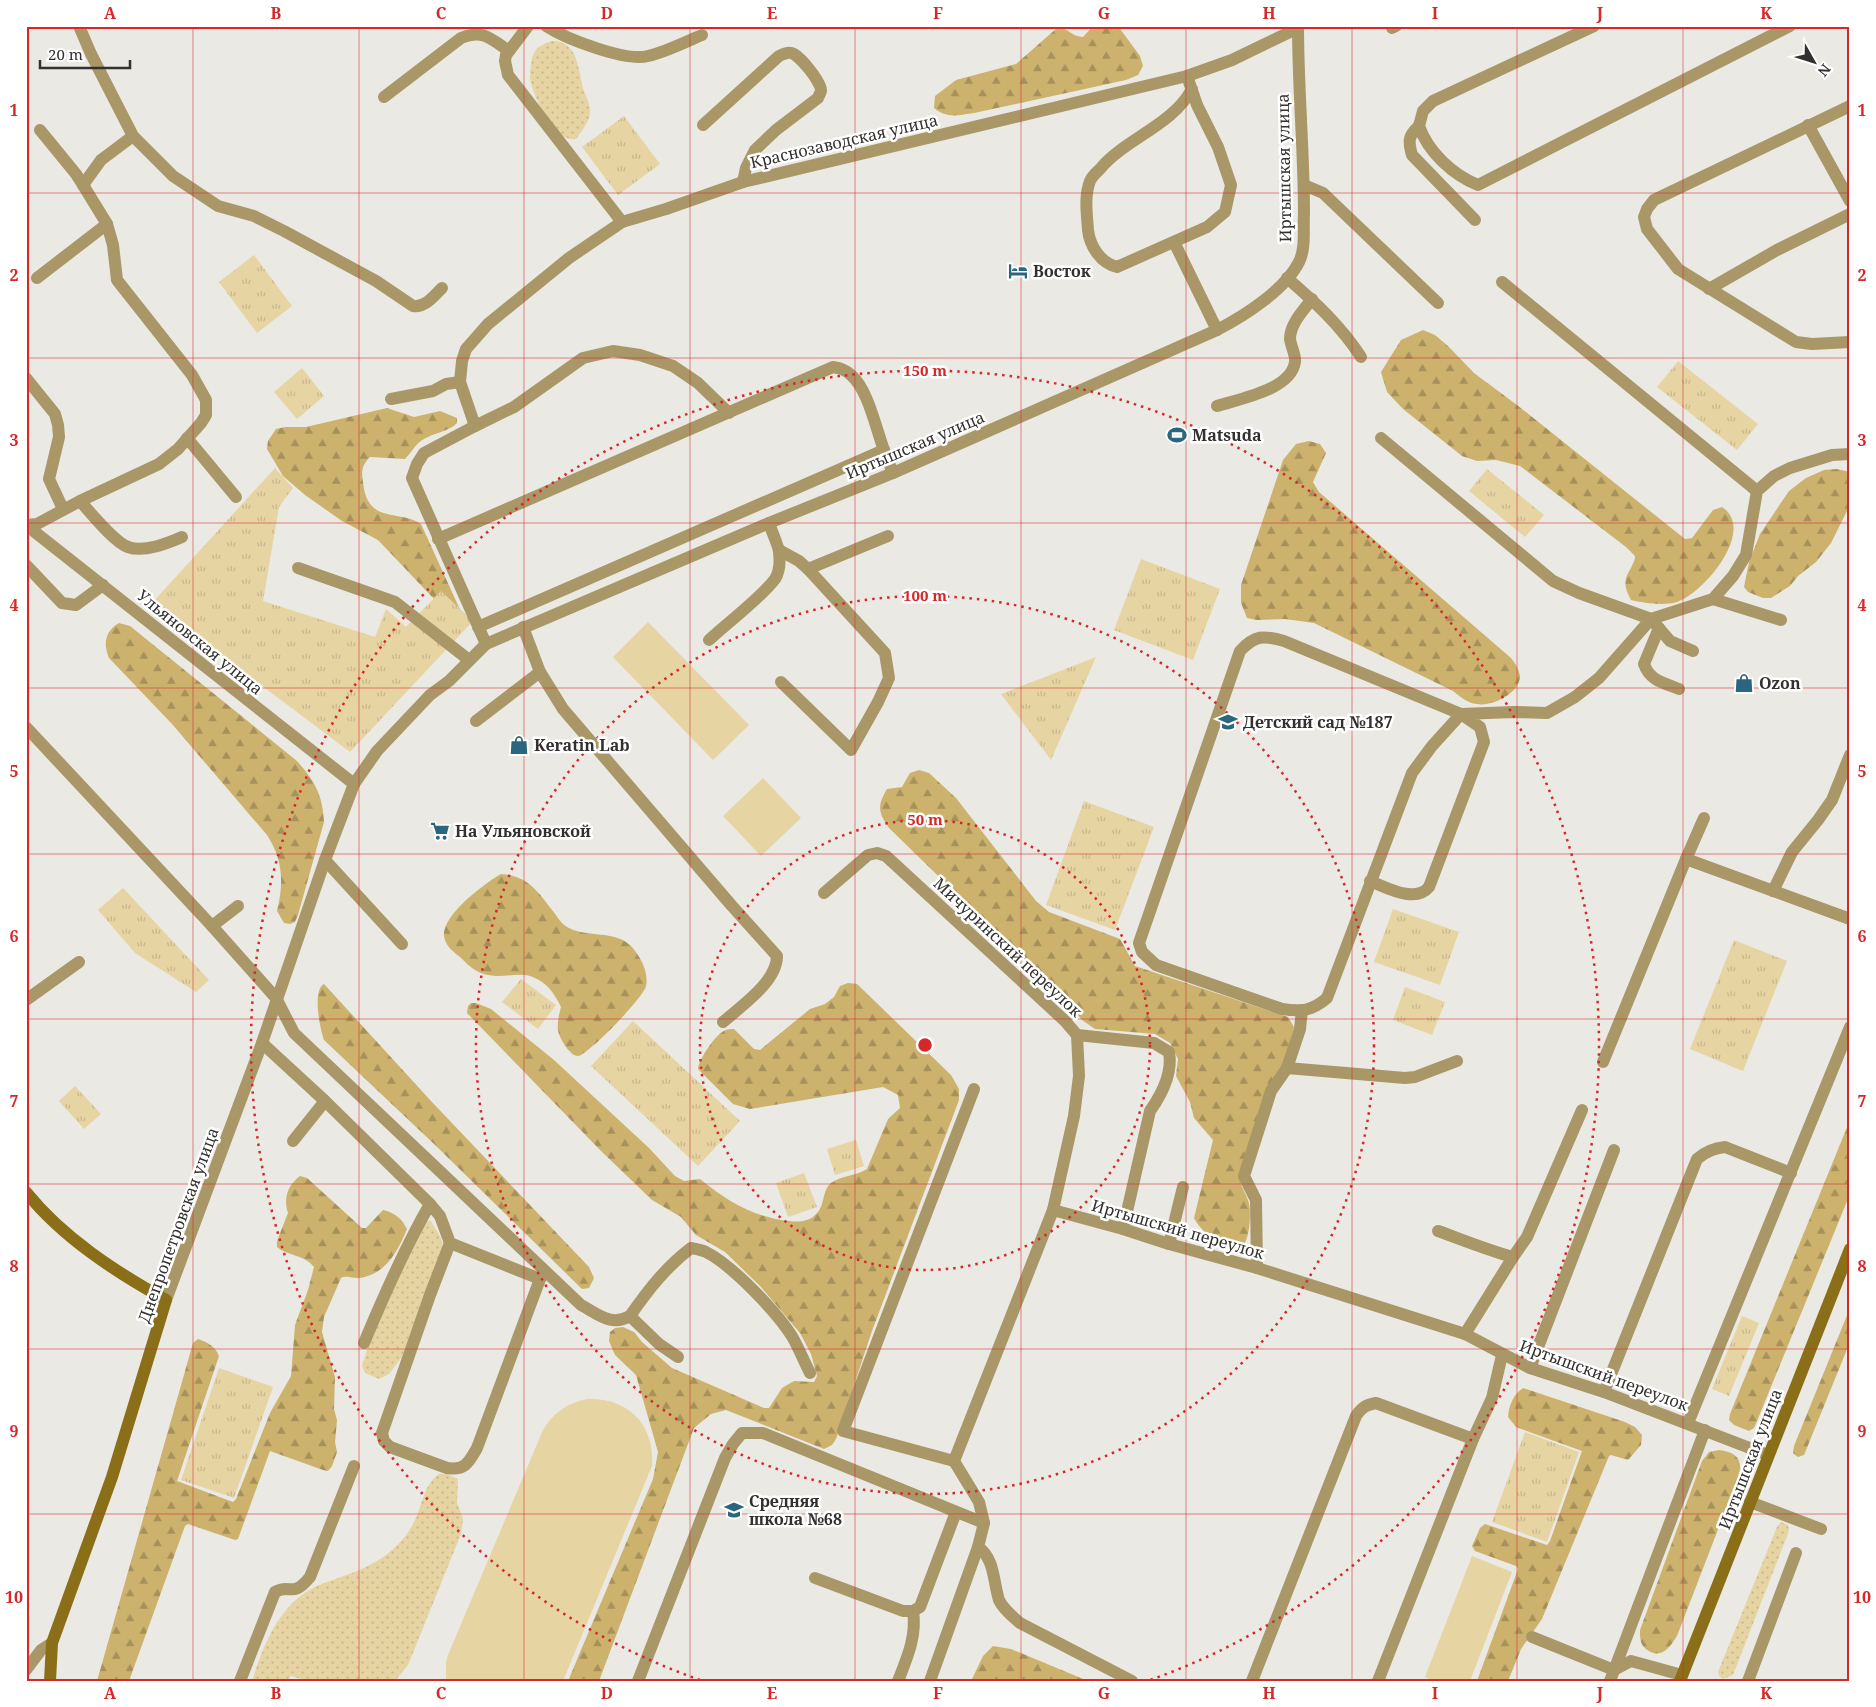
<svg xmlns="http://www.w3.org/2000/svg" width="1876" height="1707" font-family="'Noto Serif',serif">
	<defs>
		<pattern id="grass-dots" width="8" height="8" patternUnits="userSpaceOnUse" patternTransform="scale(1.25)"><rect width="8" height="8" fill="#e7d4a3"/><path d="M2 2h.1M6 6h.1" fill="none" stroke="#c7b68d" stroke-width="1.8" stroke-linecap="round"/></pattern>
		<pattern id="forest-firs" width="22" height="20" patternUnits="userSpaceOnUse" patternTransform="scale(1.25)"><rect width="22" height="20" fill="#ccb26d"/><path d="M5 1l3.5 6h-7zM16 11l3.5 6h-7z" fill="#a6915a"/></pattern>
		<pattern id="park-tufts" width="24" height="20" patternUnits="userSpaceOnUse" patternTransform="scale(1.25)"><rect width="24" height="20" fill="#e7d4a3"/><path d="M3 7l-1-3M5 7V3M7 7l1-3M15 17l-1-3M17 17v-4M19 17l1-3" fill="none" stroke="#c7b68d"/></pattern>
	</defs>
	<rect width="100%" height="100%" fill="#eae9e4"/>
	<g fill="url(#grass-dots)">
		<path d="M551,41C578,40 578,69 583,88C585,95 590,103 590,111C590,121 582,131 576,139C553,143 533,96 530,78C530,72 531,60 533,55C536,47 544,44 551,41Z"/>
		<polygon points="430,1220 441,1238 443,1247 402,1357 389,1374 379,1379 365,1373 362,1366 369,1344 393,1288 426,1222"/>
		<path d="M439,1474H447L458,1479L457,1503L463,1519L461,1534L408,1665L395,1681H308L291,1676L287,1681H252C265,1641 281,1599 324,1583C347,1575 373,1567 392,1550C400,1543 408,1534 413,1524C422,1508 423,1485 439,1474Z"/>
		<polygon points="1781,1522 1788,1525 1789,1531 1733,1675 1723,1679 1719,1676 1718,1672 1777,1527"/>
	</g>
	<g fill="url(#forest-firs)">
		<path d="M1093,26H1118L1140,56L1143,66L1138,75L1126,80L974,113C959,115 947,119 934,108L935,96L956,80L1016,64L1057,28C1070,28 1070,36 1083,37Z"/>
		<path d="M1423,330L1435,335L1448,346L1474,373L1517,405L1685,539L1692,538L1713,510L1722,507C1757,530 1704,593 1677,602C1663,606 1644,603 1631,600C1624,587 1623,580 1631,568C1633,563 1635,561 1635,556L1626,547L1520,466L1496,460L1477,461L1462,456L1403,409L1387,392L1381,372L1401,340Z"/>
		<path d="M387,408L414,417L440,411L457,418V423C450,431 434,433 424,439C415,444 412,452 405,459L370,457C362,465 361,471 363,482C367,525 399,509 421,524L462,614L453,619L378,540L342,521L305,495L283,476L267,449L268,441L276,429L285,427H306Z"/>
		<path d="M1309,441L1320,444L1326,453L1313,482L1319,492L1511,658C1515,663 1519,669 1520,676C1520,693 1492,707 1477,704C1467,703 1461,697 1453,691L1314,623L1285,619L1257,620L1247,618L1241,603V585L1283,460L1296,444Z"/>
		<polygon points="1837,469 1850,472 1849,507 1831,543 1816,562 1798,576 1790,586 1771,598 1763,598 1748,592 1744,587 1749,562 1760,534 1789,491 1806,478 1824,470"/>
		<path d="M119,623L130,626L297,761C314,780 323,795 324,822L298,915L295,922L290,924L284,923L277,911C284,882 283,860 267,835L172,724L109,658C103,644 105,631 119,623Z"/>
		<path d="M919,770L929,773L956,798L1036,901L1049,912L1120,939L1135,966L1288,1017L1294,1027L1283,1065L1240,1173C1238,1184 1246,1192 1249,1203C1251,1214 1250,1237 1243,1246C1226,1251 1201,1233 1194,1218L1213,1140L1194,1118L1190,1102L1176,1076L1178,1059L1170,1043L1155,1034L1095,1029L1082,1020L1051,986L889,828C878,812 877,806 887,789L902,787L910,773Z"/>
		<path d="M501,874C530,876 539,894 556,915C559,920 564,926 569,928C589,938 613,930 630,945C640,955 649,972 646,986C644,997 588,1055 578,1056C570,1056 561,1040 559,1034C556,1026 559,1015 561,1007C555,995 549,985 537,979C520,969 501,981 481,973C473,970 466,963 460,957C455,953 447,947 445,940C436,919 485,883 501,874Z"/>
		<path d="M848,983L857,984L951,1075L959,1089V1100L872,1331L836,1439L832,1445L824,1449L726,1410L711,1414L694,1428L599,1681H568L653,1479L658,1452L636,1375L615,1355L609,1341L610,1332L615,1328L623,1327L634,1332L642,1342L672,1368L764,1408H769L782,1388L794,1381L814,1382L817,1376L811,1354L800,1333L761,1287L725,1252L696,1235L681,1217L652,1200L600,1150L467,1013L468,1006L471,1003H476L491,1009L554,1060L649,1148L675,1176L684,1181L700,1179C726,1200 748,1214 781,1220C793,1222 808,1224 817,1213C825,1205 822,1190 831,1183C842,1175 856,1176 867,1169L888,1119L900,1108L898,1095L883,1087L750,1109L733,1104L698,1069C699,1059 716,1033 726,1030C728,1029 731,1029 734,1029L754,1049L760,1050L810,1009L825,1004L834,997L840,986Z"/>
		<path d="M324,984L431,1101L589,1267L594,1278L589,1288L582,1289L433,1143L324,1040C320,1029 312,990 324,984Z"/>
		<polygon points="1850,1120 1850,1194 1757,1421 1754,1428 1749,1431 1734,1425 1729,1420 1730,1414"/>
		<path d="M300,1176L307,1178L362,1228H366L383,1210C394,1212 402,1219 407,1229C398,1251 386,1274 360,1278C353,1279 348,1275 341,1278L324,1317L322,1332L335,1377L334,1409L337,1420L335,1442L337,1452L332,1466L328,1471L323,1470L270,1451L238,1539L235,1540L188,1524L185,1526L129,1681H97L193,1343L198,1339C207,1342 215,1346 219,1356L177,1481L233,1502L236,1499L270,1413L291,1376L295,1325L308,1290L314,1267C305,1255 288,1256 277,1247V1241L288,1213C283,1198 288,1185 300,1176Z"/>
		<polygon points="1850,1308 1850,1342 1804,1455 1798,1457 1793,1453 1794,1446"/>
		<path d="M1523,1388L1625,1422L1635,1427L1642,1435L1641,1445L1628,1460L1611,1455L1609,1456L1542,1619L1521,1649L1508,1681H1477L1518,1569L1516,1566L1475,1551L1472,1546L1480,1528L1485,1524L1547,1545L1550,1541L1582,1451L1516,1427L1508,1417C1509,1405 1513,1395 1523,1388Z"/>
		<path d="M1719,1450C1736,1452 1743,1459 1739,1475L1677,1636C1673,1642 1668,1651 1660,1653C1653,1655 1643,1649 1641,1642C1640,1639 1640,1633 1640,1630L1702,1461L1709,1452Z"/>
		<polygon points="993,1646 1011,1649 1088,1681 971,1681 983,1656"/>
	</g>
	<g fill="url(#park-tufts)">
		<polygon points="624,116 660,164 618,195 582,147"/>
		<polygon points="254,255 292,306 257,333 219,282"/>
		<polygon points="1678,361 1758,424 1737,450 1657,387"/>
		<polygon points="302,368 324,396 297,419 274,392"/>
		<polygon points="275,468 293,488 279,507 263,601 375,637 386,609 406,627 441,591 473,621 350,752 152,603"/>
		<polygon points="1487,469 1544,515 1525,537 1469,491"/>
		<polygon points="1141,559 1220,589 1193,660 1114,630"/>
		<polygon points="1096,657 1051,760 1001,694"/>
		<polygon points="1084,801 1154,827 1115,930 1046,905"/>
		<polygon points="123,888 209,980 196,992 135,953 98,910"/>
		<polygon points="1393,909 1459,932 1440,985 1374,962"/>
		<polygon points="1734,940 1787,961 1743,1071 1690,1049"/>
		<polygon points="521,979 556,1005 538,1029 502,1002"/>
		<polygon points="1405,987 1445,1002 1432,1035 1393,1020"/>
		<polygon points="633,1021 740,1121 698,1166 591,1066"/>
		<polygon points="75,1086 101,1114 84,1129 59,1101"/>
		<polygon points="856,1140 864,1166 835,1175 827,1149"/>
		<polygon points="804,1173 817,1207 788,1217 776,1183"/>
		<polygon points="1742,1316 1759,1323 1729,1396 1712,1389"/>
		<polygon points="219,1368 273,1387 234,1498 181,1480"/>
		<polygon points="1525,1432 1579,1452 1547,1542 1492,1522"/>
	</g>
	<g fill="#e7d4a3">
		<polygon points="648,622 749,725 713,760 613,657"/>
		<polygon points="763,778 801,818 761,856 723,816"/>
		<path d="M587,1399C628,1397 655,1425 652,1466L563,1681H446V1662L448,1655L543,1430C553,1413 567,1403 587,1399Z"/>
		<polygon points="1472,1556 1512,1572 1470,1681 1434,1681 1425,1677"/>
	</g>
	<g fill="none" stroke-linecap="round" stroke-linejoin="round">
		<g stroke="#a99767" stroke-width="12">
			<path d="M79,26L91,54L133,136L173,176L218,206L254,216L284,231L376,281L413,306C425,308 434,296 442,288"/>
			<polyline points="528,26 506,55 505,61 508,75 622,222"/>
			<path d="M546,26C566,39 626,62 648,56C666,52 685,42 702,35"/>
			<path d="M1594,26L1433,101L1423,111L1419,126C1428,152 1453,175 1478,185L1790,26"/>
			<polyline points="1392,28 1396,26"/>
			<path d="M1187,76L1197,105L1218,147L1231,185L1225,212L1207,227L1117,267C1101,263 1090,247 1088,230C1087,214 1084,197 1090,181C1092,176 1096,173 1100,169C1126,138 1172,126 1192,89"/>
			<path d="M384,97L461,38C484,29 491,39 509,51"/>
			<polyline points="1850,106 1654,200 1647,209 1644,217 1647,229 1678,269 1796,342 1812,344 1850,342"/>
			<path d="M703,125L779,56C783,54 787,52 791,53C799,54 822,83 821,91C821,92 818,97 818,98L776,130L755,150L746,168L743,182"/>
			<polyline points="1808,125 1850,201"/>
			<path d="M1419,126C1408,136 1408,141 1412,155L1475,220"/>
			<polyline points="40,130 76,174 83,185"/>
			<polyline points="1304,185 1323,193 1438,303"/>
			<polyline points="1174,242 1217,330"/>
			<polyline points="37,278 107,224"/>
			<path d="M1287,278C1315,302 1341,326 1361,357"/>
			<polyline points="1502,282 1757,491"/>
			<polyline points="1709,289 1777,250 1850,214"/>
			<polyline points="26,378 55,414 58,425 59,437 49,479 63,509"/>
			<polyline points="391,399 433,391 446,384 460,382 475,426 424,453 417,464 412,478 486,644"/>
			<path d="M1217,406C1239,399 1291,390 1295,362C1296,355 1291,347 1290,339C1290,324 1303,311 1312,299"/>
			<polyline points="475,426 514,407 583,358 613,351 640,355 673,366 698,383 729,413"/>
			<polyline points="187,438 236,497"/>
			<polyline points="1381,438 1553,581 1579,593 1651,619 1670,641 1693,651"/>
			<path d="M80,501C91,513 114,542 128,547C144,553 168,543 182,537"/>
			<polyline points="27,525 37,524 80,501 159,464 178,449 201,423 206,415 206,400 192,375 117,280 113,245 107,224 83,185 101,160 133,136"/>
			<path d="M438,539L833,367C840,368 846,370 851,375C868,389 876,429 884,450"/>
			<polyline points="779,550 799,561 808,569 885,653 889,678 878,702 851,750 781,682"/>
			<polyline points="26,565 62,603 76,605 103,585"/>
			<polyline points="298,568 395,602 469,660"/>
			<polyline points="808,569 888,536"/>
			<polyline points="1713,599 1781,620"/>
			<polyline points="478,627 884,450 893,473"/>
			<path d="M523,627L540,672L563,709L732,906L777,956C777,982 741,1006 723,1022"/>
			<path d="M1659,628L1644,664C1650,681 1664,683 1679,689"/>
			<path d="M709,640C727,623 761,598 775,579C780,571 780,560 779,552C779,547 771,530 769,523"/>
			<polyline points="476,721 540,672"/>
			<path d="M26,727L212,926L276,998L294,1033L581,1305C598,1314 611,1327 630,1316C648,1290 666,1267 691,1248C696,1249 702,1250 706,1252C732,1265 778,1313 793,1338C799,1349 804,1361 810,1373"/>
			<polyline points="1686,859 1704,818"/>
			<polyline points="325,860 402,944"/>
			<path d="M1370,881C1386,887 1415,904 1429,887L1484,742L1480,727L1461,714L1284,641C1263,635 1255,635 1240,651L1139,943L1142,952L1156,965L1282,1009C1301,1012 1312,1011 1327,998L1412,773L1432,746L1461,714L1514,712L1547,713L1575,697L1599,678L1651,619L1713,599L1733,576L1746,555L1757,491L1774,476L1790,468L1832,455L1850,454"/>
			<polyline points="1773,891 1792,852 1818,820 1832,800 1850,755"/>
			<polyline points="824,893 868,855 877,853 886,856 1065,1021 1077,1035 1079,1076 1074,1116 1053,1210"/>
			<polyline points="212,926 238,906"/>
			<polyline points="26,1000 79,962"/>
			<path d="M1077,1035L1154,1043L1169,1052C1173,1073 1162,1094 1150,1111L1123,1229"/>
			<polyline points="262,1043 325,1101 430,1204 440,1216 450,1243 540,1279 544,1272"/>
			<polyline points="1603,1062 1686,859 1850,919"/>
			<polyline points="1287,1068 1300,1029 1302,1010"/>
			<polyline points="293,1141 325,1101"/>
			<path d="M1438,1231C1463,1240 1487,1250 1513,1257"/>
			<path d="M450,1243L430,1295L382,1433L384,1441L390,1447L447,1468C465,1471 469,1462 477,1448L540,1279"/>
			<polyline points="1169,1244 1183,1187"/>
			<polyline points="1257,1268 1256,1200 1244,1176 1271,1091 1287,1068 1405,1078 1415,1077 1457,1061"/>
			<polyline points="630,1316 659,1344 678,1357"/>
			<polyline points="1465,1334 1513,1257 1527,1237 1582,1110"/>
			<path d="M364,1343C384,1295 404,1249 430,1204"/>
			<polyline points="1530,1368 1614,1150"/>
			<path d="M1604,1392L1697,1159C1705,1152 1714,1148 1725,1147L1791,1173"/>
			<polyline points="1688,1423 1850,1027"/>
			<polyline points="954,1461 843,1431 974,1089"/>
			<polyline points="1750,1502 1821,1529"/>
			<path d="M978,1547C995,1559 993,1581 999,1600C1003,1609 1013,1617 1020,1623L1132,1681"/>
			<polyline points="815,1578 903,1611 913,1611 920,1607 956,1512"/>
			<polyline points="1532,1637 1614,1670"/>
			<polyline points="26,1670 41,1650 52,1643"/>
			<polyline points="1614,1670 1631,1661 1682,1675"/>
			<path d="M240,1681L275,1592C290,1583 292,1599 310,1577L354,1466"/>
			<polyline points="638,1681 725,1458 733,1444 742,1433 763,1433 984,1523"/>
			<path d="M898,1681C907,1658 917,1636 913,1611"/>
			<path d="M1252,1681L1356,1416C1362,1407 1366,1405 1376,1403L1473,1439"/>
			<polyline points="1378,1681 1473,1439 1492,1398 1502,1355"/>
			<polyline points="1610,1681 1705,1430"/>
			<polyline points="1748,1681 1796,1553"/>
		</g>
		<g stroke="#a99767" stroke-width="12">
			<polyline points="460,382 462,361 466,349 488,324 569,258 622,222 666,209 743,182 1187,76 1232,60 1298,28"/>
			<polyline points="26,525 354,784"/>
			<path d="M166,1300L262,1043L325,860L354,784L377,751L430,695L449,681L486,644L769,523L893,473L1217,330C1244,316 1285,290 1299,262C1306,248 1303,229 1304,213C1304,151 1298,89 1298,26"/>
			<polyline points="930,1681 978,1547 984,1523 979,1502 954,1461 1053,1210 1123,1229 1169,1244 1257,1268 1465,1334 1530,1368 1604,1392 1768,1455"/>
		</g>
		<g stroke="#8a6f18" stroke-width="12">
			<path d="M26,1192C63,1238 116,1272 166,1300L112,1477L52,1643L50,1681"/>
			<polyline points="1680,1681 1850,1249"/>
		</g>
	</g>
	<path fill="none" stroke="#d62828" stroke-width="1" stroke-opacity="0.55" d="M193,26V1681M359,26V1681M524,26V1681M690,26V1681M855,26V1681M1021,26V1681M1186,26V1681M1352,26V1681M1517,26V1681M1683,26V1681M26,193H1850M26,358H1850M26,523H1850M26,688H1850M26,854H1850M26,1019H1850M26,1184H1850M26,1349H1850M26,1514H1850"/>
	<g fill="none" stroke="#d62828" stroke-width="2.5" stroke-dasharray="2.5 5">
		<circle cx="925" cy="1045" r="225"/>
		<circle cx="925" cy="1045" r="449"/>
		<path d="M700 1680A674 674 0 1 1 1150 1680"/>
	</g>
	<defs>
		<g id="hotel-bare" transform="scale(1.5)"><path d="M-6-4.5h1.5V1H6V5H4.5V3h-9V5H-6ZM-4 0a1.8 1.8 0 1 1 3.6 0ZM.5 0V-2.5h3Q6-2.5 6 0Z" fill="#2a677e" stroke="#fff" stroke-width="2.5" paint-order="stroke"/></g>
		<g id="stadium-bare" transform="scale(1.5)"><path d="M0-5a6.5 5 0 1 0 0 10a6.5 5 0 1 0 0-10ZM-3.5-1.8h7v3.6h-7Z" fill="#2a677e" stroke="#fff" stroke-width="2.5" paint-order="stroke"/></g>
		<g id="shop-bare" transform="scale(1.5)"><path d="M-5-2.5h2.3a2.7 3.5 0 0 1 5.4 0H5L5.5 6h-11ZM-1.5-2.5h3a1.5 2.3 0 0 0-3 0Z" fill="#2a677e" stroke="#fff" stroke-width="2.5" paint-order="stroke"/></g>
		<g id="school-bare" transform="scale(1.5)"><path d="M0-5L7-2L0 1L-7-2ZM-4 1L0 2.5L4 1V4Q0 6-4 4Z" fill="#2a677e" stroke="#fff" stroke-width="2.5" paint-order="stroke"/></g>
		<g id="supermarket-bare" transform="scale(1.5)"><path d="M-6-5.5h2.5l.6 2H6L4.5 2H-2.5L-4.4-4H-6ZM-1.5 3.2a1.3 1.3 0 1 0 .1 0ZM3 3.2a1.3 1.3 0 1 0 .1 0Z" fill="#2a677e" stroke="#fff" stroke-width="2.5" paint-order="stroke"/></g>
	</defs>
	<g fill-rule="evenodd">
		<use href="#hotel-bare" x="1018" y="271"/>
		<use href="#stadium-bare" x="1177" y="435"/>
		<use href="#shop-bare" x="1744" y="683"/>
		<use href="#school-bare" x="1228" y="722"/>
		<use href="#shop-bare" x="519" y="745"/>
		<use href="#supermarket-bare" x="440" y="831"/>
		<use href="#school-bare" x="734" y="1510"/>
	</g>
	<g text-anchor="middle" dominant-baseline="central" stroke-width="5" stroke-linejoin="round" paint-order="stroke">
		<g font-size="16" fill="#32312f" stroke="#fff">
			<text transform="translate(844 141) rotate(-13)">Краснозаводская улица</text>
			<text transform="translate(1284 168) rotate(-91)">Иртышская улица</text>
			<text transform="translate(915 445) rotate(-23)">Иртышская улица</text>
			<text transform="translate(200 642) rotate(39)">Ульяновская улица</text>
			<text transform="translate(1008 947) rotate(43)">Мичуринский переулок</text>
			<text transform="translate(178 1225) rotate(-70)">Днепропетровская улица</text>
			<text transform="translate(1178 1229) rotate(16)">Иртышский переулок</text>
			<text transform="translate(1604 1375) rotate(20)">Иртышский переулок</text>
			<text transform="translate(1750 1459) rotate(-69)">Иртышская улица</text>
		</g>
		<g font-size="16" font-weight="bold" fill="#32312f" stroke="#fff" text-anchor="start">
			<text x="1033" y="271">Восток</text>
			<text x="1192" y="435">Matsuda</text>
			<text x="1759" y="683">Ozon</text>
			<text x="1243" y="722">Детский сад №187</text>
			<text x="534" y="745">Keratin Lab</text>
			<text x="455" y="831">На Ульяновской</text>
			<text x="749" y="1501">Средняя<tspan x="749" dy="18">школа №68</tspan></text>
		</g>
	</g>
	<circle cx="925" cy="1045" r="8" fill="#d62828" stroke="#fff" stroke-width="2.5"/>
	<g font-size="15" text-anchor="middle" font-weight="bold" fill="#d62828" stroke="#fff" stroke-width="5" stroke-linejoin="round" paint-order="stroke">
		<text x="925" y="376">150 m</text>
		<text x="925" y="601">100 m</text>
		<text x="925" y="825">50 m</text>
	</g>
	<rect width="1876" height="1707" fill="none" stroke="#ffffff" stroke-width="55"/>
	<g transform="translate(1814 62) rotate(129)" stroke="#ffffff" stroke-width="4" paint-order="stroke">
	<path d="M0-4L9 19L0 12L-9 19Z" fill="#32312f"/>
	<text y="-8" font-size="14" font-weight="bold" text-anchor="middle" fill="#32312f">N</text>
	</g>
	<path d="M40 60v8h90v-8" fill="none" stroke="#32312f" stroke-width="2.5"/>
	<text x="48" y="60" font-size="15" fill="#32312f" stroke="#ffffff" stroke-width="4" paint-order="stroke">20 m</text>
	<rect x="28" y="28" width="1820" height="1652" fill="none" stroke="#d62828" stroke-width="2"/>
	<g font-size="16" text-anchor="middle" font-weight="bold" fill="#d62828">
		<text x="110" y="19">A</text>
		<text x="276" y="19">B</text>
		<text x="441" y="19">C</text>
		<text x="607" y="19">D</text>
		<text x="772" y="19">E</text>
		<text x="938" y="19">F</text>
		<text x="1104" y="19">G</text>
		<text x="1269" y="19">H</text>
		<text x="1435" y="19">I</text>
		<text x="1600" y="19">J</text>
		<text x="1766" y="19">K</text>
		<text x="14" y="116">1</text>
		<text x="1862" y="116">1</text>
		<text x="14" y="281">2</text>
		<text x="1862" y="281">2</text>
		<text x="14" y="446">3</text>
		<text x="1862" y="446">3</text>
		<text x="14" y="611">4</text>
		<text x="1862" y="611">4</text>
		<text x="14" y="777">5</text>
		<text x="1862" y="777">5</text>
		<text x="14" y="942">6</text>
		<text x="1862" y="942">6</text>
		<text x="14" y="1107">7</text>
		<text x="1862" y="1107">7</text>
		<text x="14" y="1272">8</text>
		<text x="1862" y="1272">8</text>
		<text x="14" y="1437">9</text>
		<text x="1862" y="1437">9</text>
		<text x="14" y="1603">10</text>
		<text x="1862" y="1603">10</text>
		<text x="110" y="1699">A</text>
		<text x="276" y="1699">B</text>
		<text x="441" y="1699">C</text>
		<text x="607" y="1699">D</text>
		<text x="772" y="1699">E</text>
		<text x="938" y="1699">F</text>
		<text x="1104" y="1699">G</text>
		<text x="1269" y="1699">H</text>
		<text x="1435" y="1699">I</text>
		<text x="1600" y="1699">J</text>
		<text x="1766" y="1699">K</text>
	</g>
</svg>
